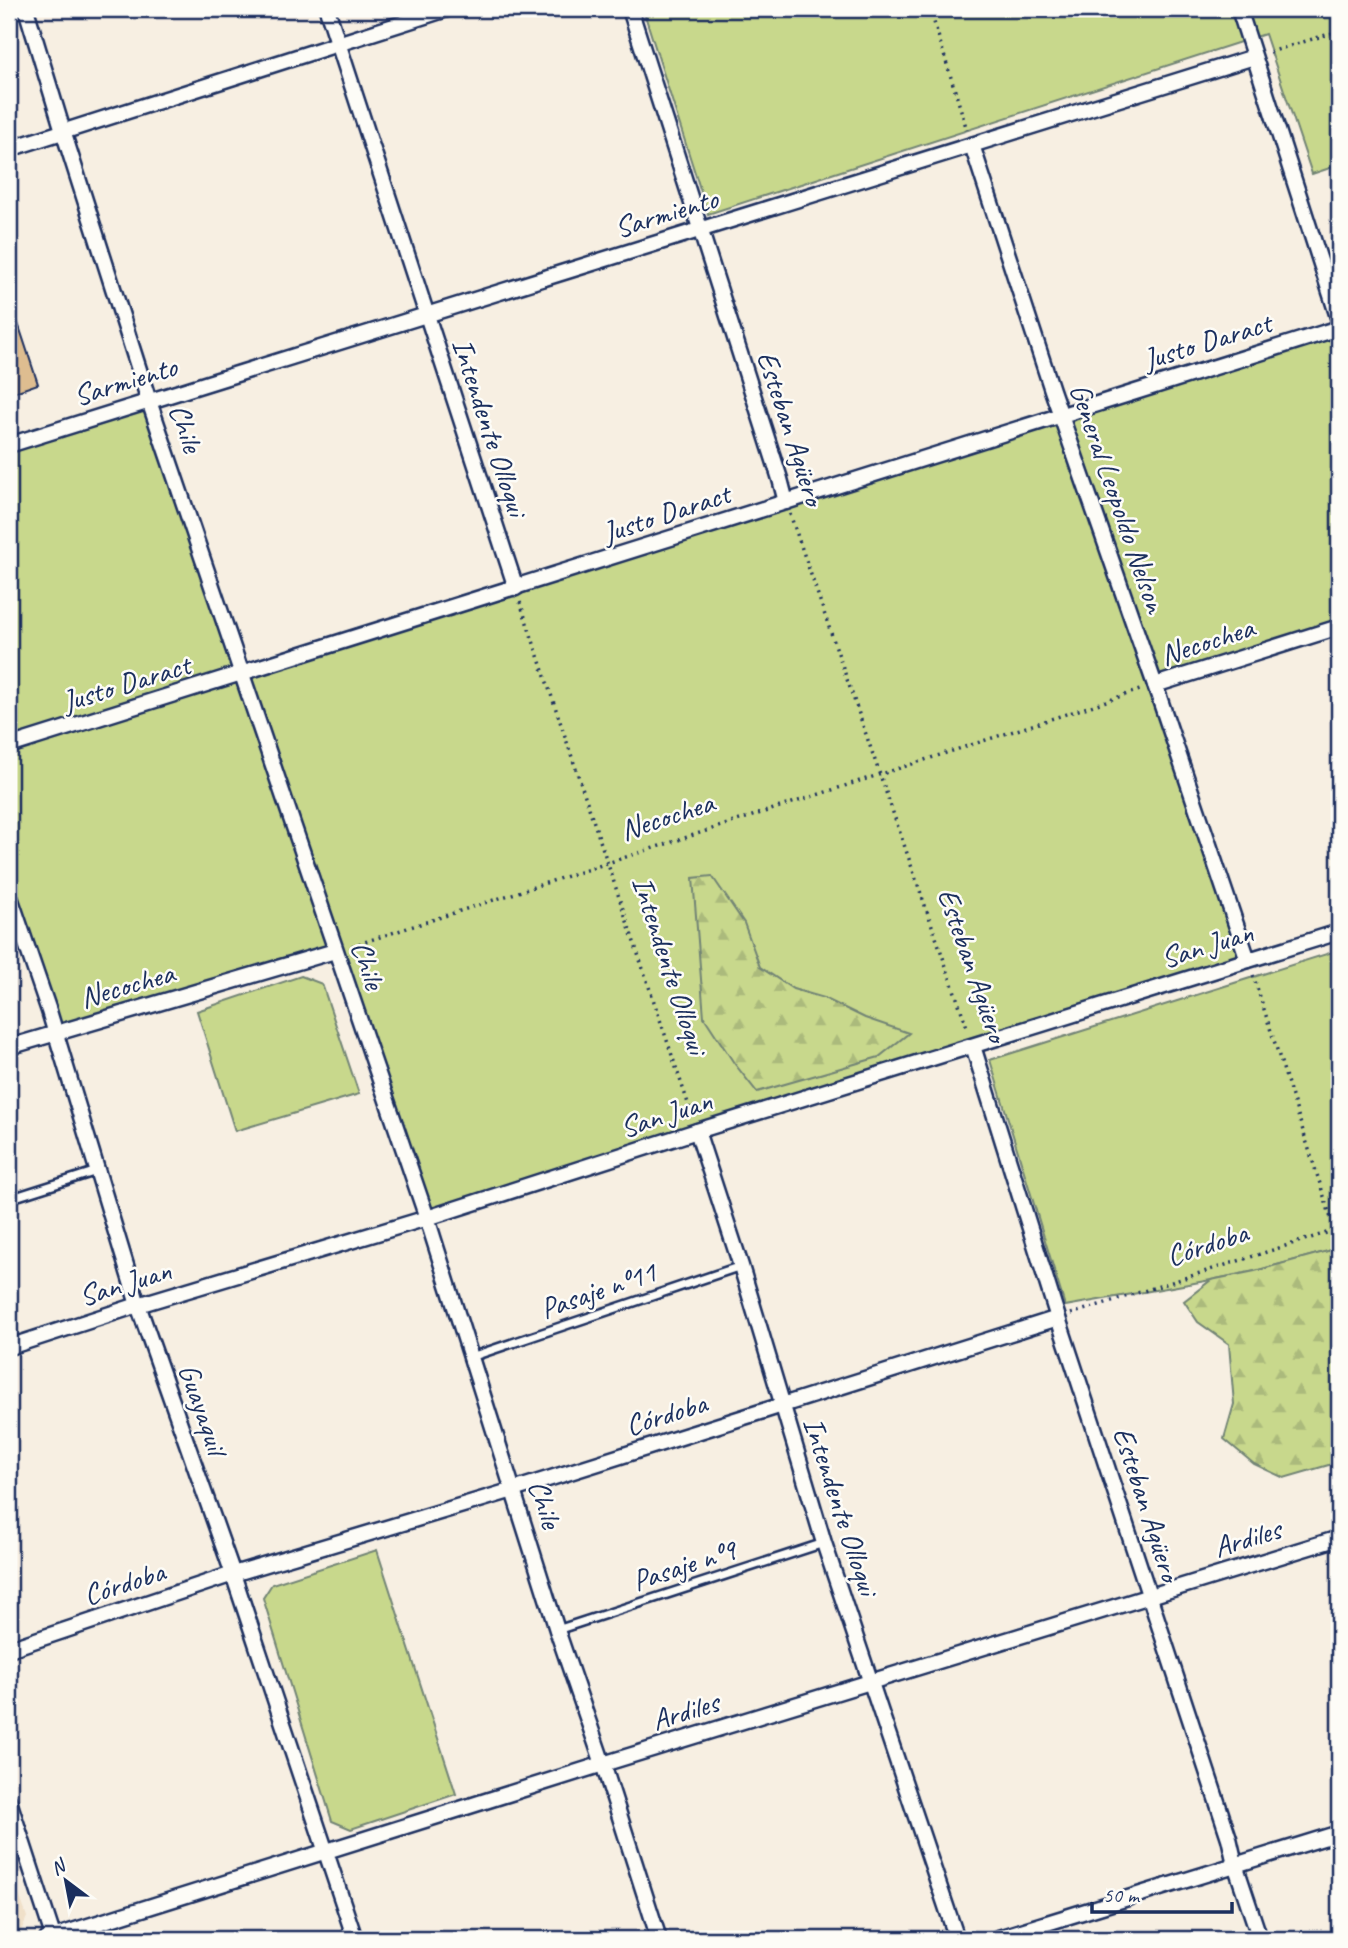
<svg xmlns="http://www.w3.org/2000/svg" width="1348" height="1948" font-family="Caveat,sans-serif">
	<defs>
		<pattern id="forest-firs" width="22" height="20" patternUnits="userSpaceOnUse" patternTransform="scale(1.75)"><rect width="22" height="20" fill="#c8d88c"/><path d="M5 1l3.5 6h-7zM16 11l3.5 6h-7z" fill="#abba7b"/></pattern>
	</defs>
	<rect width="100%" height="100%" fill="#f7efe2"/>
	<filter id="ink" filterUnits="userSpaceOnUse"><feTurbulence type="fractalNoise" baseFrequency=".0143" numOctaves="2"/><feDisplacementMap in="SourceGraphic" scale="14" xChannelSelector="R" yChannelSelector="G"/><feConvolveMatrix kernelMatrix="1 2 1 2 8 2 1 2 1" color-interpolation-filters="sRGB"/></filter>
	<g filter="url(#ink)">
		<polygon fill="#f0e0c9" points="9,1866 27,1917 21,1931 9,1935"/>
		<g fill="#c8d88c" stroke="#728475" stroke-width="2">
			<polygon points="643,9 1339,9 1339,165 1312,174 1265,34 708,214"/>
			<polygon points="1339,328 1339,627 1155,686 1248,960 427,1218 336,951 55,1033 9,890 9,445 149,401 242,674"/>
			<polygon points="1339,950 1339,1248 1255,1271 1211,1280 1065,1306 990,1060"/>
			<polygon points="301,976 322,984 359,1094 235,1131 197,1011"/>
			<polygon points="377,1550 456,1794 351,1829 332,1821 263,1598 272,1584"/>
		</g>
		<g fill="url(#forest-firs)" stroke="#728475" stroke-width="2">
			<polygon points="712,876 744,923 760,967 793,989 824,998 865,1018 909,1033 879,1057 757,1092 734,1063 704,1017 693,878"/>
			<polygon points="1339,1248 1339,1458 1332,1464 1284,1478 1254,1464 1224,1439 1234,1404 1229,1344 1198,1322 1184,1301 1211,1280 1255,1271"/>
		</g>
		<polygon fill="#debd90" stroke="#1b2f5e" stroke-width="2" points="9,305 12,305 38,384 9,394"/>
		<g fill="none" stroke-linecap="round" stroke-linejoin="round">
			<g stroke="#1b2f5e" stroke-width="12">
				<g id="lane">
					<polyline points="9,1199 97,1171"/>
					<polyline points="471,1357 741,1266"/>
					<polyline points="557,1630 824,1543"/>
				</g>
			</g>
			<g stroke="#1b2f5e" stroke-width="19">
				<g id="street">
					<polyline points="26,9 63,131 149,401 427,1218 557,1630 603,1764 659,1939"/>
					<polyline points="327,9 516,588"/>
					<polyline points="630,9 780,479 786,502"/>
					<polyline points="1239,9 1339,320"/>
					<polyline points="972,145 1052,390 1155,685 1248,960"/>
					<polyline points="9,149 447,9"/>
					<polyline points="9,445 1254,57"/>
					<polyline points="1155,685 1339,627"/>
					<path d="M9,746C453,610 895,464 1339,328"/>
					<polyline points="9,894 49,1011 138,1305 233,1574 355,1939"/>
					<polyline points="973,1046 1058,1318 1229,1838 1235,1864 1260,1939"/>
					<polyline points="9,1047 335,951"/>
					<polyline points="697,1131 741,1266 824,1543 957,1939"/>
					<polyline points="9,1347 138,1305 427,1218 697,1131 1339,932"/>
					<polyline points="9,1649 233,1574 513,1490 1058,1318"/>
					<polyline points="9,1801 54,1939"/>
					<polyline points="47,1939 603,1764 1339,1538"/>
					<polyline points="995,1939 1339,1833"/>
				</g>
			</g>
			<g stroke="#1b2f5e" stroke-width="3.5" stroke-dasharray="2 5" stroke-linecap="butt">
				<polyline points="930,9 967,130"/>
				<polyline points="1270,52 1339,31"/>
				<polyline points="790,514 968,1030"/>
				<polyline points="520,602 692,1115"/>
				<polyline points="352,946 1140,690"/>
				<polyline points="1253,975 1339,1243"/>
				<polyline points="1071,1314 1339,1229"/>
			</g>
			<use href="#lane" stroke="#fdfcf7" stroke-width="7"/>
			<use href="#street" stroke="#fdfcf7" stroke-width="14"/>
		</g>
	</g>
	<g text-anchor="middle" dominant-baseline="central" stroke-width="5" stroke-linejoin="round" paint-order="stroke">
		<g font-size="30" fill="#1b2f5e" stroke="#fdfcf7">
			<text transform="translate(666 213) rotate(-17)">Sarmiento</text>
			<text transform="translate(1207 341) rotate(-17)">Justo Daract</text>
			<text transform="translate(125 381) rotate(-17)">Sarmiento</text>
			<text transform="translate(490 427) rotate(72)">Intendente Olloqui</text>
			<text transform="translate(186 428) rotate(71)">Chile</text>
			<text transform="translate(791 428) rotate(72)">Esteban Agüero</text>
			<text transform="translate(1118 498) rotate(71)">General Leopoldo Nelson</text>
			<text transform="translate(666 513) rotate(-18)">Justo Daract</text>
			<text transform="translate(1207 641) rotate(-18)">Necochea</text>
			<text transform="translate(126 683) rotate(-17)">Justo Daract</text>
			<text transform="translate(667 816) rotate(-18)">Necochea</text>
			<text transform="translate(1207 945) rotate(-17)">San Juan</text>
			<text transform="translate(368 965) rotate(71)">Chile</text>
			<text transform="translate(670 965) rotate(72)">Intendente Olloqui</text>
			<text transform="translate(973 965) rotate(71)">Esteban Agüero</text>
			<text transform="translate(127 985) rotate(-16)">Necochea</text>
			<text transform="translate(666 1114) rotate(-18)">San Juan</text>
			<text transform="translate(1207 1244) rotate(-18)">Córdoba</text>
			<text transform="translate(125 1283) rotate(-17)">San Juan</text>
			<text transform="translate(598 1290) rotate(-19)">Pasaje nº11</text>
			<text transform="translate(203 1409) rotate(71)">Guayaquil</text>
			<text transform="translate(666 1414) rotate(-17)">Córdoba</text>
			<text transform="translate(545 1504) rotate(72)">Chile</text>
			<text transform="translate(1147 1504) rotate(72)">Esteban Agüero</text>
			<text transform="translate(841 1506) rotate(72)">Intendente Olloqui</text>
			<text transform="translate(1247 1538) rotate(-17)">Ardiles</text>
			<text transform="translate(684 1565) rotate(-18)">Pasaje nº9</text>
			<text transform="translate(124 1583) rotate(-18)">Córdoba</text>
			<text transform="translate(685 1711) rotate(-17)">Ardiles</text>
		</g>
	</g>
	<rect width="1348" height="1948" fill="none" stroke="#fdfcf7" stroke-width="35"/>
	<rect x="18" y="18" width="1313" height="1913" fill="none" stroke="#1b2f5e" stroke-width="2.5" filter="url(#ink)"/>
	<g transform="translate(66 1881) rotate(328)" stroke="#fdfcf7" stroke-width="5" paint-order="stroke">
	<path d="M0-5L12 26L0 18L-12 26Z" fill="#1b2f5e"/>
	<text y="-10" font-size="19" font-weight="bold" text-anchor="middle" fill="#1b2f5e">N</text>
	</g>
	<path d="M1092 1902v10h140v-10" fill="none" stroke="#1b2f5e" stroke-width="3.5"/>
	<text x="1103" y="1902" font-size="21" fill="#1b2f5e" stroke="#fdfcf7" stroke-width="5" paint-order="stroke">50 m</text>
</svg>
